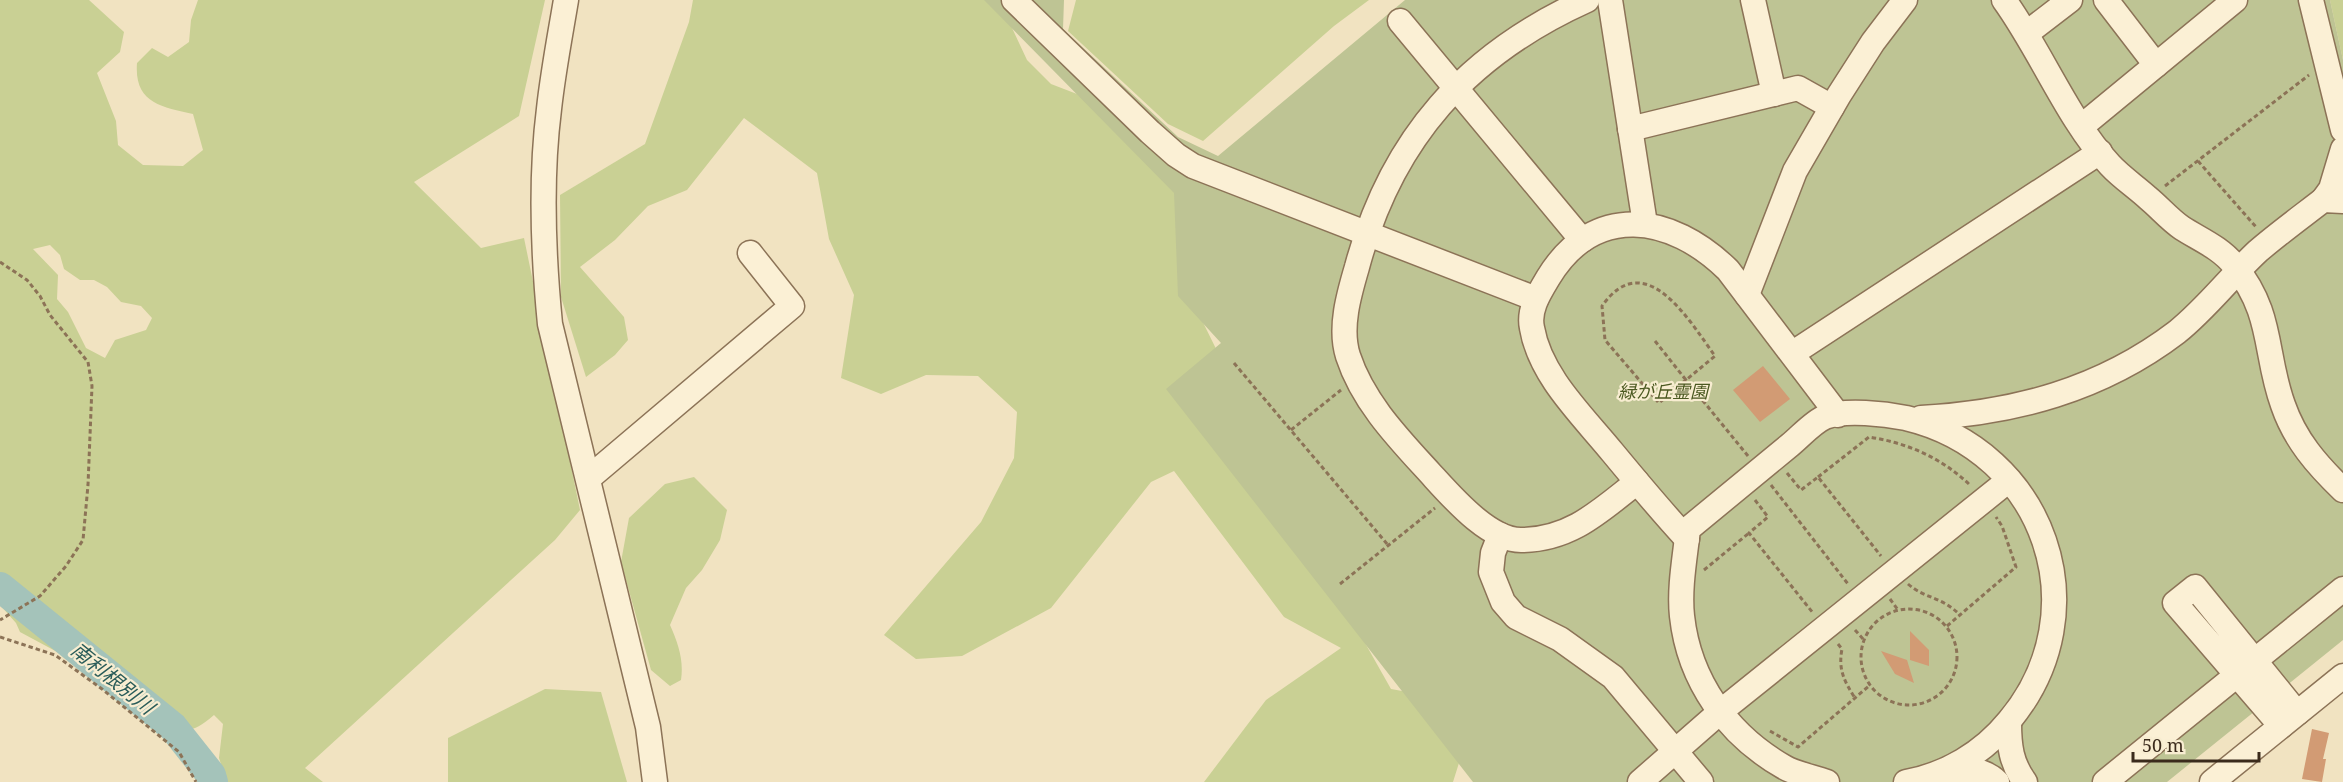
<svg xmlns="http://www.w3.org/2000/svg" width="2343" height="782" font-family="'Noto Serif','Noto Sans JP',serif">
	<rect width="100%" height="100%" fill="#f1e3c1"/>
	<g fill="#c9d094" fill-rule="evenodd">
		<path d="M0,0H89L124,32L120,52L97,73L116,121L118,145L143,165L183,166L203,150L193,114C161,107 134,103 137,63L152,48L168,57L189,42L191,20L198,0H545L519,116L414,182L481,248L524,238L580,510L555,540L305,768L323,782H227L219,758L223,724L214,715C189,736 187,731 156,720L146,693H122L94,680L74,661L20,632L16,623L0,605ZM50,245L60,255L64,269L80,280H94L107,287L121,302L141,306L152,318L146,330L115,340L105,358L86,348L68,312L57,299L58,275L33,249Z"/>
		<polygon points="693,0 991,0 1005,13 1027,60 1051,84 1077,94 1165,166 1187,222 1187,290 1334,588 1391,689 1463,702 1469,731 1453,782 1204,782 1266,700 1341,648 1284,617 1174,471 1151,482 1051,608 962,656 916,659 884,635 981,522 1014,458 1017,412 978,376 926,375 881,394 841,378 854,295 829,239 817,173 744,118 687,190 648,206 615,240 580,267 624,317 628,340 615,355 586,377 561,297 560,195 645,144 689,22"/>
		<polygon points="1076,0 1369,0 1334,26 1203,141 1168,124 1068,31"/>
		<polygon points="2330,0 2343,0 2343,60"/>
		<path d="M694,477L727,510L720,540L702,570L686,588L670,625C678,643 684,660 681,680L670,686L651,670L621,562L629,518L665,484Z"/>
		<polygon points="545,689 601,692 627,782 448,782 448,738"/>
	</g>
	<polygon fill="#bec494" points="984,0 1064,0 1063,29 1178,137 1218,156 1405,0 2330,0 2343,60 2343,640 2167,782 1473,782 1166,389 1221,343 1178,296 1174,193"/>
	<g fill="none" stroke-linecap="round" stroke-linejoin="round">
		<polyline stroke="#a4c3ba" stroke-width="30" points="0,587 173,727 211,775 213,782"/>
	</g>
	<g fill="#d29b74">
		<polygon points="1763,366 1790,399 1760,422 1733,390"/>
		<polygon points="1910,631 1929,650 1929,666 1910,660"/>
		<polygon points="1881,651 1907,660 1914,683 1895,674"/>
		<polygon points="2312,729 2329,733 2323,759 2326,759 2322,782 2302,779"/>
	</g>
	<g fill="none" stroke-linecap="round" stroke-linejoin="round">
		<g stroke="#8c7357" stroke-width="27">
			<g id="minor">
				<path d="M566,0C560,36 553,72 549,109C540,180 543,253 550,324L648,727L655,782"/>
				<polyline points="1014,0 1150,132 1176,155 1193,166 1536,299"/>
				<path d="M1587,0C1467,54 1391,139 1357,267C1349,294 1339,328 1348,356C1363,402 1398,438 1430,473C1451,496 1490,542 1523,540C1572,539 1601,510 1637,482"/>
				<polyline points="1610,0 1645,224"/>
				<polyline points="1753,0 1774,94"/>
				<path d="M2004,0C2041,51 2068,120 2110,165C2121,177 2136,187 2148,198C2159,207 2170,220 2182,228C2199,239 2221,248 2234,265C2274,314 2264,353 2283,405C2295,440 2317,465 2343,490"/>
				<polyline points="2106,0 2156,65"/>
				<polyline points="2311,0 2343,130"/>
				<polyline points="1400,21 1582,240"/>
				<polyline points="2027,33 2070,0"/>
				<polyline points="2082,126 2235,0"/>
				<polyline points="1630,129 1798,88 1832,107"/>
				<polyline points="2323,200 2331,189 2343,149"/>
				<polyline points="1747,295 1795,171 1839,95 1873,42 1905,0"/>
				<polyline points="1793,353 2100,152"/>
				<path d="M1921,418C2014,413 2101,390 2177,332C2207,308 2230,277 2258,251C2279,233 2301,217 2323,200L2343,201"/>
				<polyline points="590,477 792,306 750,253"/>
				<polyline points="1500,535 1493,553 1491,572 1503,602 1516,617 1560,639 1613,677 1701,782"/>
				<path d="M1687,539C1661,511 1637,482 1613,453C1583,416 1540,376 1532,328C1528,310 1539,293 1548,278C1594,202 1671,214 1728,270L1838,415"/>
				<path d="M2009,722C2009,746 2011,763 2025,782"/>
				<polyline points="2281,726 2175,603 2195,587 2297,713"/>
				<path d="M1947,771C1966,770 1983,768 1997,782"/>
				<polyline points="1640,782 1720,712 2009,480"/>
				<path d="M1827,782C1813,777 1796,774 1784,767C1728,735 1689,681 1682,616C1679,588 1685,557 1688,529C1722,501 1756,473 1790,445C1800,437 1813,422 1825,417C1845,409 1886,414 1906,418C2045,451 2101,611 2009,721C1983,753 1946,775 1906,782"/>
				<polyline points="2105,782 2343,589"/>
				<polyline points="2212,782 2343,676"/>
			</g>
		</g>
		<g stroke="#8c7357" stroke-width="3" stroke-dasharray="4.5 3" stroke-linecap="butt">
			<polyline points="2198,161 2256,227"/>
			<polyline points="2165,186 2309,75"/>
			<polyline points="0,262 27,280 40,296 50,315 88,362 92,386 88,485 83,540 66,566 40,596 0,620"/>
			<path d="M1655,341L1686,380L1715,356C1689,320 1645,245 1602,306L1605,340L1659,403L1686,380L1748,456"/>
			<polyline points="1234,363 1388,545"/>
			<polyline points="1291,430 1341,390"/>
			<polyline points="1787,473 1801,490 1818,477 1881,556"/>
			<path d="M1818,477L1869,437C1908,443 1942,458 1971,486"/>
			<polyline points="1771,485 1848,584"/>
			<polyline points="1755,500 1768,517 1749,533 1813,613"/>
			<polyline points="1704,570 1749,533"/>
			<polyline points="1340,584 1435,508"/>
			<path d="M1908,584C1925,599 1941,596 1960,615"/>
			<polyline points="1890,599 1898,610"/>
			<circle cx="1909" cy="657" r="48"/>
			<polyline points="1947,626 2016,567 2002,526 1996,517"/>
			<polyline points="1855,630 1864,640"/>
			<polyline points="0,637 55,655 102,689 179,752 196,782"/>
			<path d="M1838,644L1842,649C1838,669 1844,681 1855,698"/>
			<polyline points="1770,731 1798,747 1870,685"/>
		</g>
		<use href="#minor" stroke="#fbf0d5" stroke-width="24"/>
	</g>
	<g text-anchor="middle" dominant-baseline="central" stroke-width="4.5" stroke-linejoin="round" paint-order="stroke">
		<g font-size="18" font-style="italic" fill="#4b5921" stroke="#f8edd1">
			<text x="1663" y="391">緑が丘霊園</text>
		</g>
		<g font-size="20" font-style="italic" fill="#2a5c59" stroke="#f8edd1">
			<text transform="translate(113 678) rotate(39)">南利根別川</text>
		</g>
	</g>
	<path d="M2133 752v9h126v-9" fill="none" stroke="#3b2b1c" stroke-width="3"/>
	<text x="2142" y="752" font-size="18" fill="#3b2b1c" stroke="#f8edd1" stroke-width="4.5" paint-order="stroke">50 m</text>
</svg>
